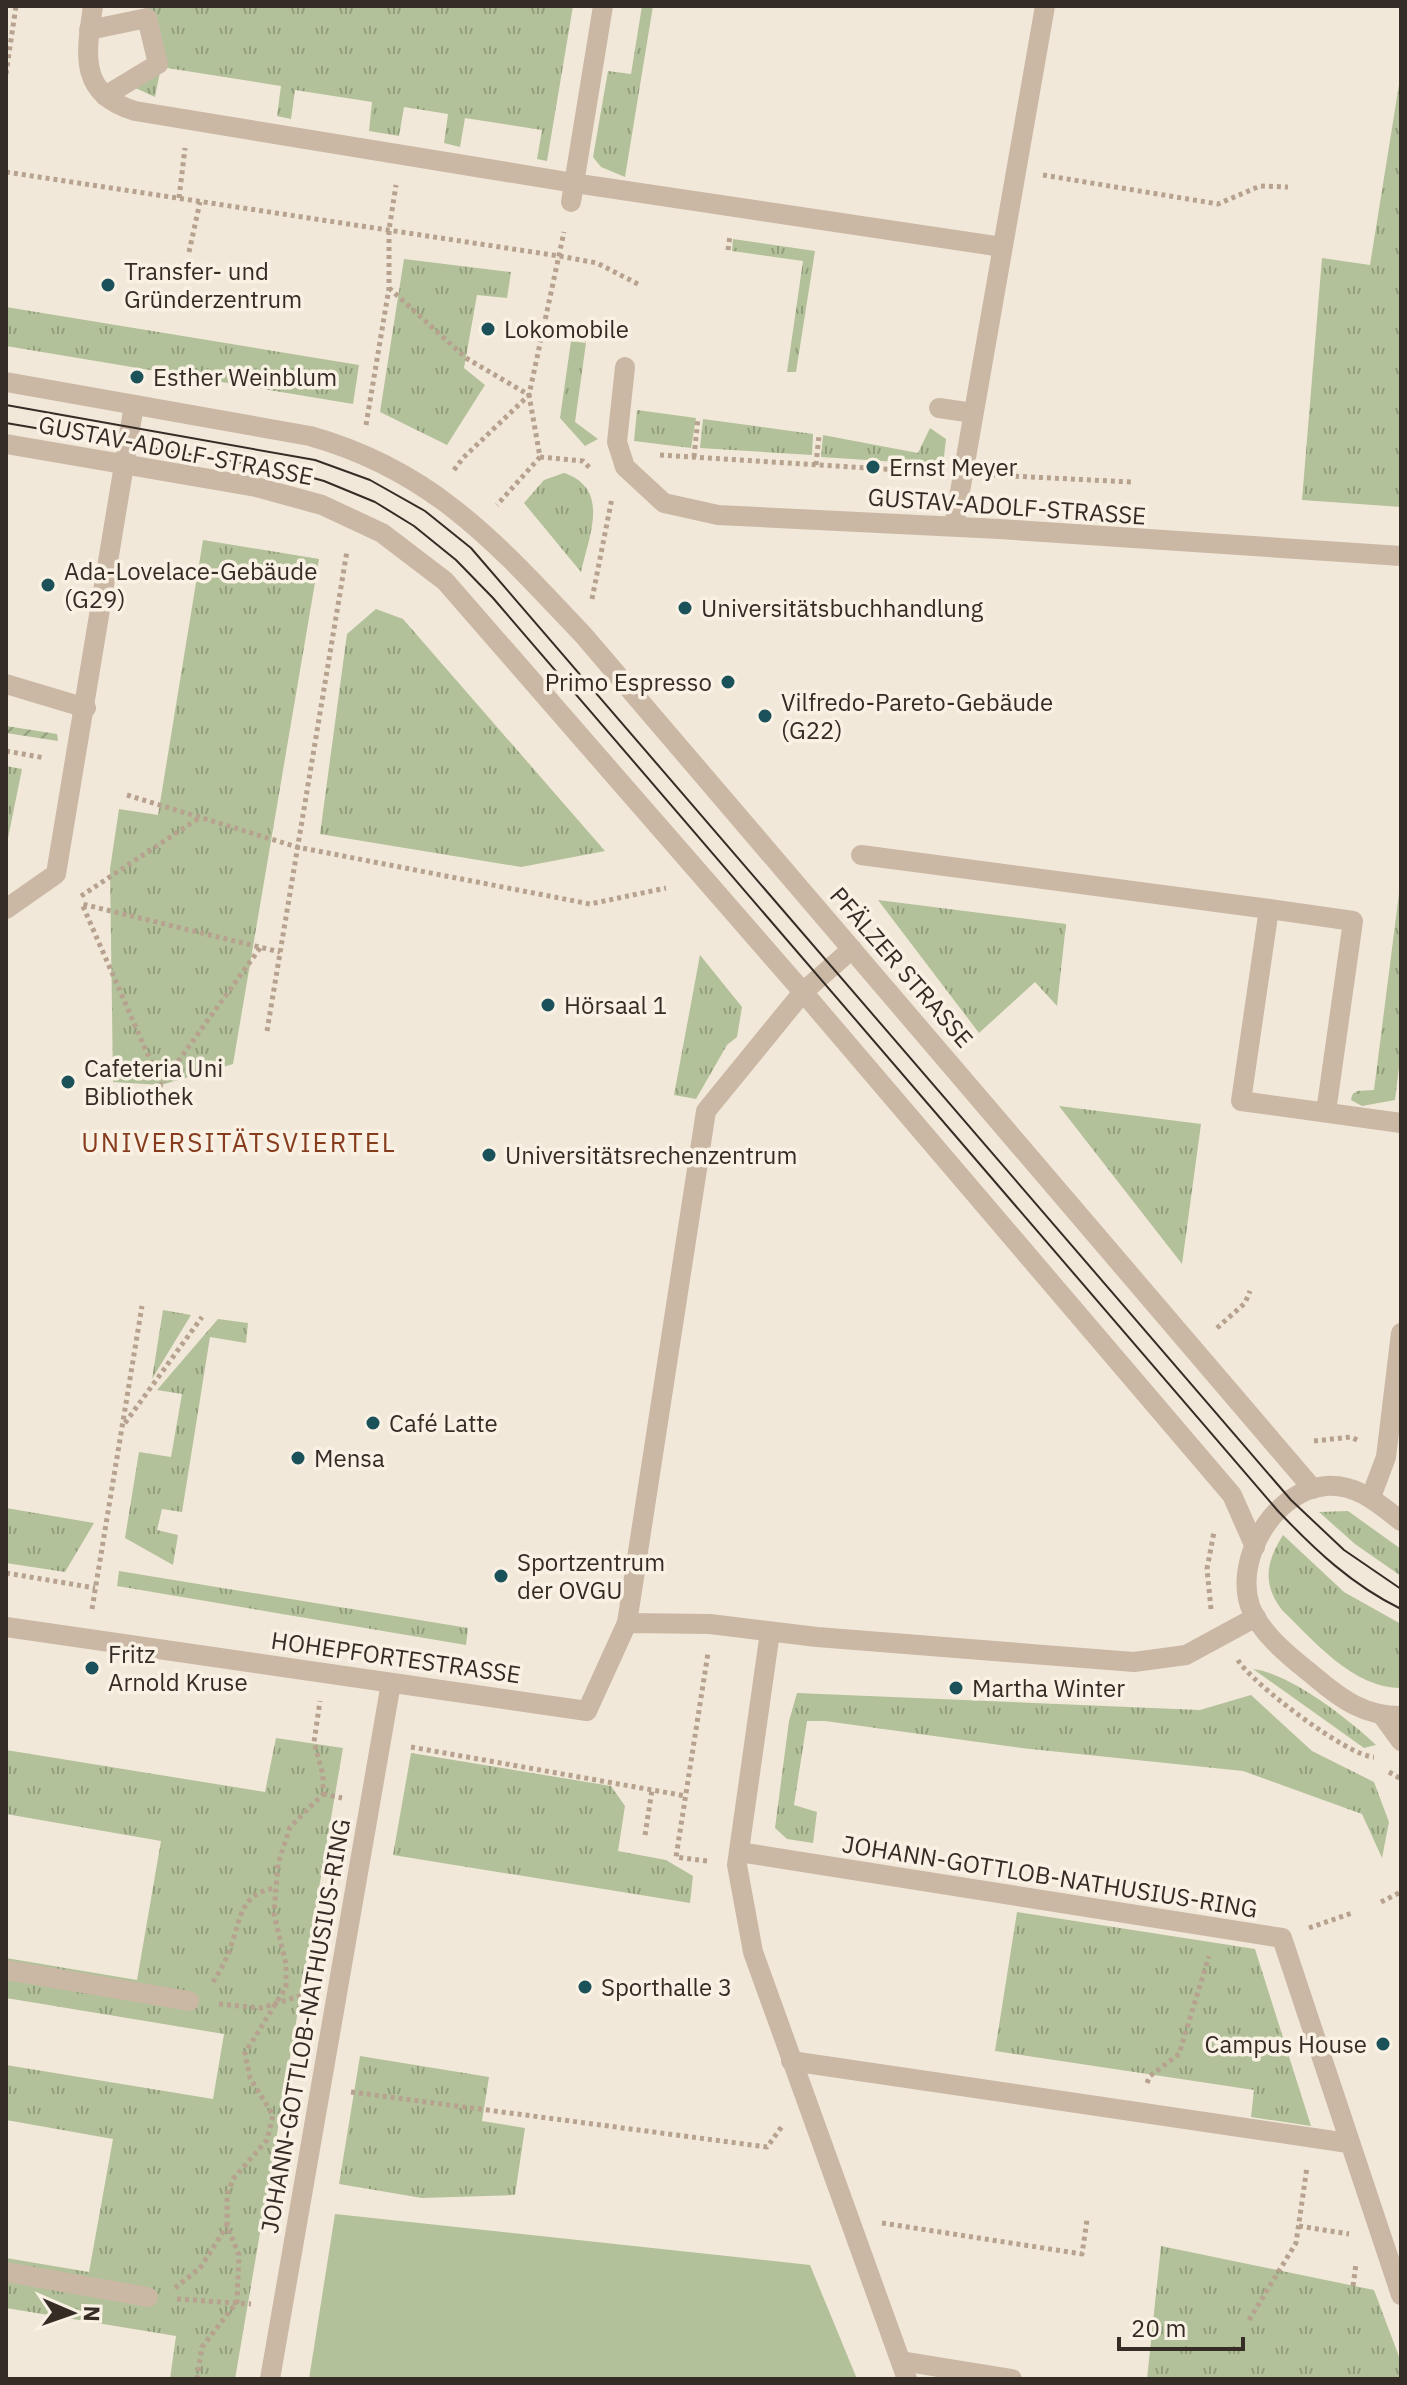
<svg xmlns="http://www.w3.org/2000/svg" width="1407" height="2385" font-family="'IBM Plex Sans',sans-serif">
	<defs>
		<pattern id="grass-tufts" width="24" height="20" patternUnits="userSpaceOnUse" patternTransform="scale(2)"><rect width="24" height="20" fill="#b2c199"/><path d="M3 7l-1-3M5 7V3M7 7l1-3M15 17l-1-3M17 17v-4M19 17l1-3" fill="none" stroke="#929d7d"/></pattern>
		<pattern id="garden-furrows" width="10" height="10" patternUnits="userSpaceOnUse" patternTransform="scale(2)"><rect width="10" height="10" fill="#b2c199"/><path d="M-1 1l2-2M0 10L10 0M9 11l2-2" fill="none" stroke="#929d7d"/></pattern>
	</defs>
	<rect width="100%" height="100%" fill="#f2e8d9"/>
	<g fill="url(#grass-tufts)">
		<polygon points="149,6 573,6 547,161 537,159 542,130 465,118 460,147 444,143 448,114 404,107 399,136 369,131 372,102 295,90 291,119 277,116 281,86 161,67 155,97 127,84 158,64 147,18"/>
		<polygon points="642,6 653,6 625,177 601,167 593,157 608,71 631,74"/>
		<polygon points="1401,72 1401,507 1302,500 1322,258 1370,265"/>
		<polygon points="733,239 815,251 796,372 787,372 803,261 732,251"/>
		<polygon points="404,259 511,272 507,298 477,295 464,368 485,385 447,445 380,412"/>
		<polygon points="6,307 359,365 353,404 6,346"/>
		<polygon points="571,341 586,343 575,422 598,439 585,446 560,418"/>
		<polygon points="637,410 696,418 691,448 634,441"/>
		<polygon points="703,419 813,434 812,455 700,448"/>
		<polygon points="930,428 946,439 943,465 821,457 823,435 918,453"/>
		<path d="M564,473C611,489 589,535 581,572L524,503L544,480Z"/>
		<polygon points="203,540 319,559 233,1064 161,1085 113,1082 110,869 119,809 158,815"/>
		<polygon points="376,609 403,619 605,851 521,867 320,834 347,634"/>
		<polygon points="6,766 22,769 6,848"/>
		<polygon points="1401,878 1401,1051 1395,1100 1362,1106 1351,1100 1352,1095 1357,1091 1374,1090"/>
		<polygon points="878,900 1066,924 1057,1006 1035,982 979,1033"/>
		<polygon points="700,955 742,1007 737,1037 727,1045 696,1099 674,1095"/>
		<polygon points="1059,1106 1201,1124 1182,1264"/>
		<polygon points="163,1310 191,1315 152,1379"/>
		<polygon points="218,1319 248,1323 246,1343 210,1337 182,1512 162,1509 157,1530 178,1535 173,1565 125,1538 139,1452 171,1457 182,1394 157,1390"/>
		<polygon points="6,1508 94,1523 65,1572 6,1563"/>
		<polygon points="1348,1511 1401,1549 1401,1576 1355,1544 1319,1512"/>
		<path d="M1283,1535L1344,1592L1401,1624V1688C1353,1688 1314,1641 1282,1610C1262,1584 1266,1562 1283,1535Z"/>
		<polygon points="119,1571 468,1628 466,1645 117,1586"/>
		<path d="M1253,1669C1291,1674 1347,1718 1376,1745L1364,1748Z"/>
		<polygon points="797,1693 1200,1710 1251,1695 1312,1751 1374,1782 1389,1822 1382,1858 1362,1814 1243,1771 1021,1748 825,1721 807,1721 794,1805 817,1812 813,1843 787,1839 775,1828 789,1721"/>
		<polygon points="276,1738 343,1748 235,2379 170,2379 176,2336 6,2308 6,2258 89,2272 113,2139 6,2120 6,2065 213,2099 224,2034 6,1998 6,1958 137,1980 161,1841 6,1814 6,1750 265,1792"/>
		<polygon points="411,1753 611,1786 625,1806 618,1851 666,1860 693,1876 690,1903 393,1855"/>
		<polygon points="1017,1912 1255,1949 1311,2126 1251,2117 1254,2090 995,2051"/>
		<polygon points="360,2056 489,2077 482,2121 525,2128 515,2195 422,2198 339,2184"/>
		<polygon points="1161,2246 1374,2290 1401,2362 1401,2379 1147,2379"/>
	</g>
	<polygon fill="url(#garden-furrows)" points="6,726 57,734 58,741 6,733"/>
	<polygon fill="#b2c199" points="335,2214 810,2265 857,2379 309,2379"/>
	<g fill="none" stroke-linecap="round" stroke-linejoin="round">
		<g stroke="#b6a28f" stroke-width="5" stroke-dasharray="4 4" stroke-linecap="butt">
			<polyline points="6,74 16,6"/>
			<polyline points="6,172 559,256 597,263 638,284"/>
			<polyline points="1043,175 1218,204 1260,186 1288,187"/>
			<polyline points="179,198 185,148"/>
			<polyline points="728,250 730,235"/>
			<polyline points="189,252 200,202"/>
			<polyline points="389,288 466,358 529,395 540,457 497,505"/>
			<polyline points="543,332 586,339"/>
			<polyline points="366,425 389,288 389,230 396,185"/>
			<polyline points="660,455 933,472"/>
			<polyline points="540,457 583,461 590,468"/>
			<polyline points="694,457 698,418"/>
			<polyline points="816,465 819,435"/>
			<polyline points="454,470 463,458 529,395 564,232"/>
			<polyline points="991,475 1131,482"/>
			<polyline points="592,599 612,498"/>
			<polyline points="6,751 45,758"/>
			<polyline points="127,795 297,847 590,904 666,888"/>
			<polyline points="81,896 199,818"/>
			<polyline points="260,948 161,1085 82,904 280,952"/>
			<polyline points="267,1031 347,551"/>
			<polyline points="1217,1328 1245,1303 1250,1291"/>
			<polyline points="125,1423 202,1317"/>
			<polyline points="1314,1441 1351,1437 1359,1441"/>
			<polyline points="6,1573 95,1588"/>
			<polyline points="92,1609 142,1306"/>
			<polyline points="1211,1609 1207,1569 1214,1532"/>
			<path d="M1238,1660C1251,1683 1349,1757 1374,1757"/>
			<polyline points="411,1747 686,1796"/>
			<polyline points="1389,1772 1401,1779"/>
			<polyline points="323,1794 342,1798"/>
			<polyline points="645,1835 652,1790"/>
			<polyline points="707,1861 676,1857 708,1653"/>
			<polyline points="1381,1902 1401,1892"/>
			<polyline points="1309,1928 1352,1913"/>
			<path d="M213,1982C220,1971 227,1959 231,1946C241,1918 240,1894 275,1888"/>
			<polyline points="219,2004 261,2008 306,1994"/>
			<polyline points="1147,2083 1150,2076 1179,2054 1209,1956"/>
			<polyline points="351,2092 767,2147 783,2125"/>
			<polyline points="882,2223 1082,2254 1087,2220"/>
			<polyline points="1299,2226 1349,2234"/>
			<polyline points="1353,2286 1356,2264"/>
			<polyline points="175,2288 200,2268 227,2226"/>
			<polyline points="177,2299 251,2304"/>
			<polyline points="1249,2320 1296,2243 1307,2167"/>
			<polyline points="197,2379 202,2347 237,2302 239,2255 227,2226 227,2194 234,2178 267,2140 273,2115 250,2078 245,2053 286,1987 286,1964 274,1914 278,1864 290,1827 323,1794 323,1775 314,1742 320,1701"/>
		</g>
		<g stroke="#cab8a5" stroke-width="20">
			<path d="M93,6C86,54 78,94 135,111L574,183L1002,247"/>
			<polyline points="89,30 147,18 158,64 105,96"/>
			<polyline points="571,202 603,6"/>
			<polyline points="625,367 617,442 625,467 664,503 718,515 999,529 1401,556"/>
			<path d="M6,382L310,436C435,471 499,546 585,637L1313,1489"/>
			<polyline points="939,408 973,413"/>
			<polyline points="6,444 256,487 322,505 382,533 445,581 803,992 1232,1495 1255,1547"/>
			<polyline points="954,526 1045,6"/>
			<polyline points="6,684 86,708"/>
			<polyline points="861,855 1269,909"/>
			<polyline points="6,909 56,874 134,405"/>
			<polyline points="1326,1112 1353,921 1269,909 1241,1101 1401,1123"/>
			<polyline points="1371,1497 1386,1457 1401,1333"/>
			<path d="M1401,1521C1378,1503 1357,1484 1326,1486C1275,1490 1234,1558 1250,1606C1261,1635 1292,1658 1315,1677C1342,1700 1365,1716 1401,1716"/>
			<polyline points="627,1623 706,1111 803,992 852,949"/>
			<polyline points="6,1627 587,1711 627,1623 710,1624 817,1637 1134,1662 1186,1655 1256,1617"/>
			<polyline points="770,1632 737,1865 753,1952 907,2379"/>
			<polyline points="1382,1715 1401,1741"/>
			<polyline points="739,1852 1282,1938 1401,2295"/>
			<polyline points="6,1970 189,2001"/>
			<polyline points="791,2061 1348,2143"/>
			<polyline points="6,2272 148,2297"/>
			<polyline points="901,2361 1012,2379"/>
			<polyline points="270,2379 391,1683"/>
		</g>
		<g stroke="#362c26" stroke-width="2">
			<polyline points="6,405 315,460 370,480 425,511 471,548 1291,1500 1344,1550 1401,1589"/>
			<path d="M6,423L288,471L324,481L375,502L414,526L456,560L493,598L1278,1511C1315,1550 1352,1585 1401,1609"/>
		</g>
	</g>
	<g fill="#1b5158" stroke="#faf1e5" stroke-width="3">
		<circle cx="108" cy="285" r="8"/>
		<circle cx="488" cy="329" r="8"/>
		<circle cx="137" cy="377" r="8"/>
		<circle cx="873" cy="467" r="8"/>
		<circle cx="48" cy="585" r="8"/>
		<circle cx="685" cy="608" r="8"/>
		<circle cx="728" cy="682" r="8"/>
		<circle cx="765" cy="716" r="8"/>
		<circle cx="548" cy="1005" r="8"/>
		<circle cx="68" cy="1082" r="8"/>
		<circle cx="489" cy="1155" r="8"/>
		<circle cx="373" cy="1423" r="8"/>
		<circle cx="298" cy="1458" r="8"/>
		<circle cx="501" cy="1576" r="8"/>
		<circle cx="92" cy="1668" r="8"/>
		<circle cx="956" cy="1688" r="8"/>
		<circle cx="585" cy="1987" r="8"/>
		<circle cx="1383" cy="2044" r="8"/>
	</g>
	<g text-anchor="middle" dominant-baseline="central" stroke-width="7" stroke-linejoin="round" paint-order="stroke">
		<g font-size="24" fill="#362c26" stroke="#faf1e5" text-anchor="start">
			<text x="124" y="271">Transfer- und<tspan x="124" dy="28">Gründerzentrum</tspan></text>
			<text x="504" y="329">Lokomobile</text>
			<text x="153" y="377">Esther Weinblum</text>
			<text x="889" y="467">Ernst Meyer</text>
			<text x="64" y="571">Ada-Lovelace-Gebäude<tspan x="64" dy="28">(G29)</tspan></text>
			<text x="701" y="608">Universitätsbuchhandlung</text>
			<text x="712" y="682" text-anchor="end">Primo Espresso</text>
			<text x="781" y="702">Vilfredo-Pareto-Gebäude<tspan x="781" dy="28">(G22)</tspan></text>
			<text x="564" y="1005">Hörsaal 1</text>
			<text x="84" y="1068">Cafeteria Uni<tspan x="84" dy="28">Bibliothek</tspan></text>
			<text x="505" y="1155">Universitätsrechenzentrum</text>
			<text x="389" y="1423">Café Latte</text>
			<text x="314" y="1458">Mensa</text>
			<text x="517" y="1562">Sportzentrum<tspan x="517" dy="28">der OVGU</tspan></text>
			<text x="108" y="1654">Fritz<tspan x="108" dy="28">Arnold Kruse</tspan></text>
			<text x="972" y="1688">Martha Winter</text>
			<text x="601" y="1987">Sporthalle 3</text>
			<text x="1367" y="2044" text-anchor="end">Campus House</text>
		</g>
		<g font-size="24" fill="#362c26" stroke="#faf1e5">
			<text transform="translate(176 450) rotate(11)">GUSTAV-ADOLF-STRASSE</text>
			<text transform="translate(1007 506) rotate(4)">GUSTAV-ADOLF-STRASSE</text>
			<text transform="translate(902 967) rotate(49)">PFÄLZER STRASSE</text>
			<text transform="translate(396 1657) rotate(8)">HOHEPFORTESTRASSE</text>
			<text transform="translate(1050 1876) rotate(9)">JOHANN-GOTTLOB-NATHUSIUS-RING</text>
			<text transform="translate(305 2026) rotate(-80)">JOHANN-GOTTLOB-NATHUSIUS-RING</text>
		</g>
		<g font-size="26" letter-spacing="2" fill="#873c1d" stroke="#faf1e5">
			<text x="239" y="1142">UNIVERSITÄTSVIERTEL</text>
		</g>
	</g>
	<rect width="1407" height="2385" fill="none" stroke="#362c26" stroke-width="16"/>
	<g transform="translate(72 2313) rotate(92)" stroke="#faf1e5" stroke-width="6" paint-order="stroke">
	<path d="M0-6L14 30L0 20L-14 30Z" fill="#362c26"/>
	<text y="-12" font-size="22" font-weight="bold" text-anchor="middle" fill="#362c26">N</text>
	</g>
	<path d="M1119 2337v12h124v-12" fill="none" stroke="#362c26" stroke-width="4"/>
	<text x="1131" y="2337" font-size="24" fill="#362c26" stroke="#faf1e5" stroke-width="6" paint-order="stroke">20 m</text>
</svg>
